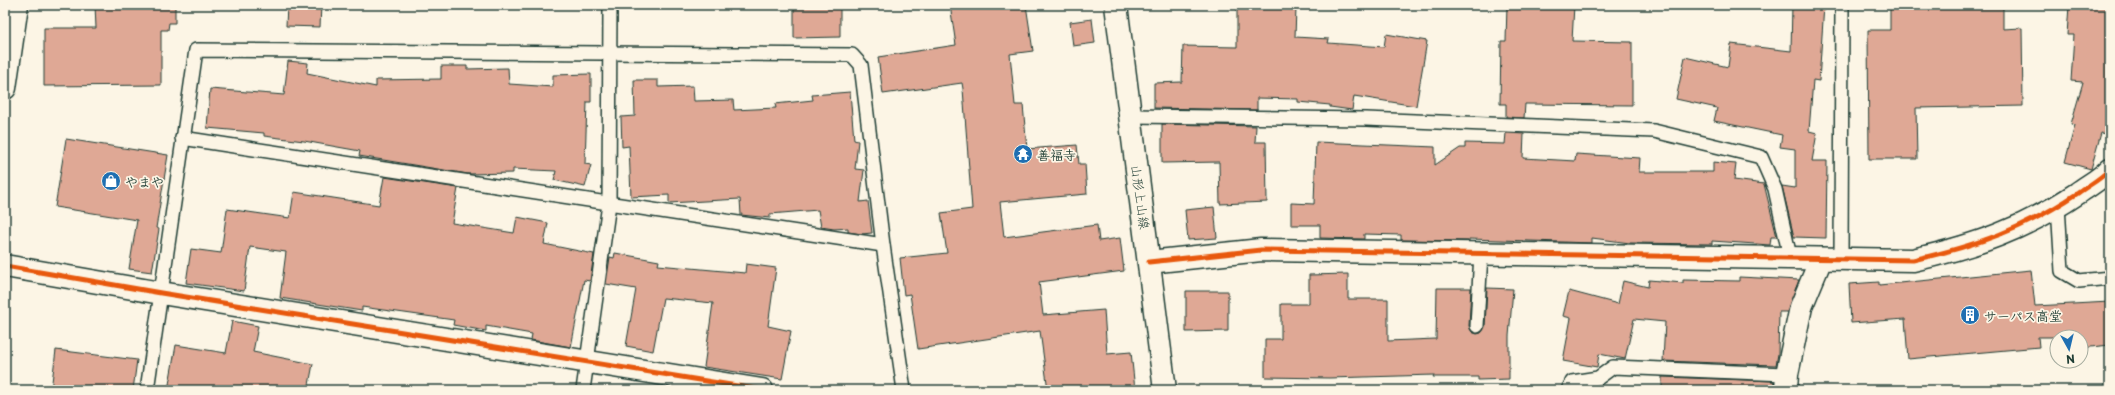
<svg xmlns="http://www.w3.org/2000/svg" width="2115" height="395" font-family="'Playpen Sans','Klee One',sans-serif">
	<rect width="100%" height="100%" fill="#fcf5e5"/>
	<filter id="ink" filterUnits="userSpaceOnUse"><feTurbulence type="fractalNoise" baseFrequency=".025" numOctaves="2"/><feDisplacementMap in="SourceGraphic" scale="8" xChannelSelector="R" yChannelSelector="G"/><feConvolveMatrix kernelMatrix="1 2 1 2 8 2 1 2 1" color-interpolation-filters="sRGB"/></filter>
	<g filter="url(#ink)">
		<g fill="#dfa895" stroke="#1f3d34">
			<polygon points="95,5 175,5 175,23 169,23 168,30 161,30 161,85 44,86 44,28 96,28"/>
			<polygon points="287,5 321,5 320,27 286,26"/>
			<polygon points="794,5 840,5 840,37 794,38"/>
			<polygon points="950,5 1026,5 1033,51 1010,54 1015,105 1023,105 1027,149 1077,145 1079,164 1085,164 1087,194 1000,202 1004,237 1097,225 1099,241 1120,238 1124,271 1039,282 1043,315 1104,310 1107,354 1131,352 1135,390 1048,390 1040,331 918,349 910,294 904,295 900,258 947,253 941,213 972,209 963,89 962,83 883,94 878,57 956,45"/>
			<polygon points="1237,5 1296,8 1295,37 1329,39 1328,43 1384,47 1386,34 1427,41 1416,106 1354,96 1352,110 1330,107 1330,105 1298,102 1298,99 1257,98 1257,110 1154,108 1154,83 1182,82 1183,46 1237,47"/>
			<polygon points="1507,5 1574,5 1572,41 1632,42 1632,105 1525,104 1524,118 1506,117 1506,104 1500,104 1501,41 1506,41"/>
			<polygon points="1792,5 1824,5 1819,81 1813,80 1809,131 1817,133 1812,161 1827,161 1826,238 1794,237 1782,186 1795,188 1795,149 1780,147 1782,135 1714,121 1717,108 1676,99 1685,57 1728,67 1731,44 1791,51"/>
			<polygon points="1890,5 2003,5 2003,29 2022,28 2023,106 1916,108 1917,159 1869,159 1868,30 1890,30"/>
			<polygon points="2069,5 2110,5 2110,135 2101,133 2091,169 2065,162 2075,125 2071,124 2083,82 2071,81 2074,35 2067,35"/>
			<polygon points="1092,19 1095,43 1073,46 1070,22"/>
			<polygon points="288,61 308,63 307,73 376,87 376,80 441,79 441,66 467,66 467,69 508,68 509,84 553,87 553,75 591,74 591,102 587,102 585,164 591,165 585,187 554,180 556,171 513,169 513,173 468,174 359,156 360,151 304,141 264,136 264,133 207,128 210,89 284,95"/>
			<polygon points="634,80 658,80 658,87 693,86 694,101 733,100 734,110 776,108 775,104 813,100 812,95 850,92 854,140 858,141 855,169 864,170 860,202 868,201 872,233 862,234 848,232 848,228 834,229 821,227 818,210 770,214 770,218 741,215 740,199 669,203 669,195 631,197 629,146 622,147 621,117 635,116"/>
			<polygon points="1162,124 1256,126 1255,142 1266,142 1267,202 1220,204 1219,162 1162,163"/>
			<polygon points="1506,133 1524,134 1523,158 1575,161 1576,154 1640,158 1639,172 1713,172 1713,162 1736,164 1734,180 1764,184 1777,237 1771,237 1770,245 1712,241 1712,244 1630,243 1592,238 1592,243 1469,239 1469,241 1401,240 1401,235 1364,234 1364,239 1320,238 1320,225 1291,225 1291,203 1314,204 1316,142 1435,147 1435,165 1460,148 1465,148 1465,143 1505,144"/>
			<polygon points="66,139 168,155 156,228 159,229 152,272 129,269 137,220 55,207"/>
			<polygon points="384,177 458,188 452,223 514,233 517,217 548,223 544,244 594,254 590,281 584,280 571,347 531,340 532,334 486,326 486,331 453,325 454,320 362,307 362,311 280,298 286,252 250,247 244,291 186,283 191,249 221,253 227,209 290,218 294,192 379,205"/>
			<polygon points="1214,207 1217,238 1188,240 1185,210"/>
			<polygon points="615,253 659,261 658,265 745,273 746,264 776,268 768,326 791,331 782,379 704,367 713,303 663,298 653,351 626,346 636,289 606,284 610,257 614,258"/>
			<polygon points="2031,270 2035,306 2110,302 2110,345 2081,348 2081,337 2038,337 2039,347 1908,359 1905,319 1851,323 1849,284 1879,282 1879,285"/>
			<polygon points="1348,274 1348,299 1388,299 1388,341 1436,339 1437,288 1471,288 1469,326 1472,332 1477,334 1481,333 1485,327 1487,288 1513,289 1509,336 1509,379 1478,380 1478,377 1433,377 1434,375 1329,378 1265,377 1265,339 1281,339 1281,304 1309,304 1309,275"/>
			<polygon points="1739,277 1799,280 1787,312 1779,312 1778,354 1776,365 1663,361 1665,322 1634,319 1625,359 1599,354 1597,367 1563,361 1571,318 1563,316 1569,291 1618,304 1623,281 1648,287 1649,280 1683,283 1683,280 1739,281"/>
			<polygon points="1186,291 1228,291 1228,331 1186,332"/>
			<polygon points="232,321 258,326 253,352 313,364 308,390 168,390 176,345 226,353"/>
			<polygon points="56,350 137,360 133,390 51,390"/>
			<polygon points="1662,377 1774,381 1773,390 1662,390"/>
		</g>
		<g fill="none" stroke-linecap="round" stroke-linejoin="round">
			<g stroke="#1f3d34" stroke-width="16">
				<g id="service">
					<polyline points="1130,116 1366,119 1654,131 1761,157 1775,189 1790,257"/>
					<polyline points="182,138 883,245"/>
					<polyline points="2058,206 2062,271 2079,281 2110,278"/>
					<polyline points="1841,259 1842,5"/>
					<polyline points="1477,326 1481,253"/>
					<polyline points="147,390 196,50 852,55 861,65 883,245 904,390"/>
					<polyline points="583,390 609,204 610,5"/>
					<polyline points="1568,390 1572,382 1598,378 1613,367 1787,374"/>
				</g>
			</g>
			<g stroke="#1f3d34" stroke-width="25">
				<g id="minor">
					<path d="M1149,262L1261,250L1913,260C1975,246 2025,229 2078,193C2089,185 2101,179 2110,169"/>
					<polyline points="5,266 161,293 762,390"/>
					<polyline points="1786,390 1787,374 1801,307 1821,259"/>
				</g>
			</g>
			<g stroke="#1f3d34" stroke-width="25">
				<polyline id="tertiary" points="5,88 17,5"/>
			</g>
			<g stroke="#1f3d34" stroke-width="25">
				<polyline id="primary" points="1116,5 1165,390"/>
			</g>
			<use href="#service" stroke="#fcf5e5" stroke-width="13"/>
			<use href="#minor" stroke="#fcf5e5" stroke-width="22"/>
			<use href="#tertiary" stroke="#fcf5e5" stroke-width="22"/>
			<use href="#primary" stroke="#fcf5e5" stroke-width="22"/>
			<g stroke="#fcf5e5" stroke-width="8">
				<g id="cycleway">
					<path d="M1149,262L1261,250L1913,260C1975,246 2025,229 2078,193C2089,185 2101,179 2110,169"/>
					<polyline points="5,266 161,293 762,390"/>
				</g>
			</g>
			<use href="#cycleway" stroke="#e8590c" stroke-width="5"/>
		</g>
	</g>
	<defs>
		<g id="temple-disc" transform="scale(1)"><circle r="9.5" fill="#1f6fb2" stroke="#fcf5e5"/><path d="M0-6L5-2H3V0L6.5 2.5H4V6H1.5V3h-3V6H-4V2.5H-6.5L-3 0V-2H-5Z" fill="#fff"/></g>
		<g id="shop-disc" transform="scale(1)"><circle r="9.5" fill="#1f6fb2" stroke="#fcf5e5"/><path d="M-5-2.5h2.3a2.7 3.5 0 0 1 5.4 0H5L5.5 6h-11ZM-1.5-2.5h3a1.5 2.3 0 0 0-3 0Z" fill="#fff"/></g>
		<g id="building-disc" transform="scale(1)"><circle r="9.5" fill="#1f6fb2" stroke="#fcf5e5"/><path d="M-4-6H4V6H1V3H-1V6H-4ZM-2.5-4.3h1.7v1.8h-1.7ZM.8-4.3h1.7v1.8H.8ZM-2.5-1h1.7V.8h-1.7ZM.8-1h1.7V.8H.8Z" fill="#fff"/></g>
	</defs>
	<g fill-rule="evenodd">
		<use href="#temple-disc" x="1023" y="154"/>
		<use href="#shop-disc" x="111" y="181"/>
		<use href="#building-disc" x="1970" y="315"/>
	</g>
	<g text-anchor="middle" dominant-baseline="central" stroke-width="3.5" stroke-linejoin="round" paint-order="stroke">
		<g font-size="13" font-weight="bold" fill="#1f3d34" stroke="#fcf5e5" text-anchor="start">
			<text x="1037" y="154">善福寺</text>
			<text x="125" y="181">やまや</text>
			<text x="1984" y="315">サーパス高堂</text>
		</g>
		<g font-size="13" fill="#1f3d34" stroke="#fcf5e5">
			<text transform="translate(1141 197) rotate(82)">山形上山線</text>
		</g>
	</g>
	<rect width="2115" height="395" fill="none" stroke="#fcf5e5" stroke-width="20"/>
	<rect x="10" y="10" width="2095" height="375" fill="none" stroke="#1f3d34" stroke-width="1.5" filter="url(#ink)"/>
	<g transform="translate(2069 349) rotate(172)"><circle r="19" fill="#fcf5e5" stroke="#a4ab9e"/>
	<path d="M0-3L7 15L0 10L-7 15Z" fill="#1f6fb2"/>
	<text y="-6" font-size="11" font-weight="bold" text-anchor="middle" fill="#1f3d34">N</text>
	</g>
</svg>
